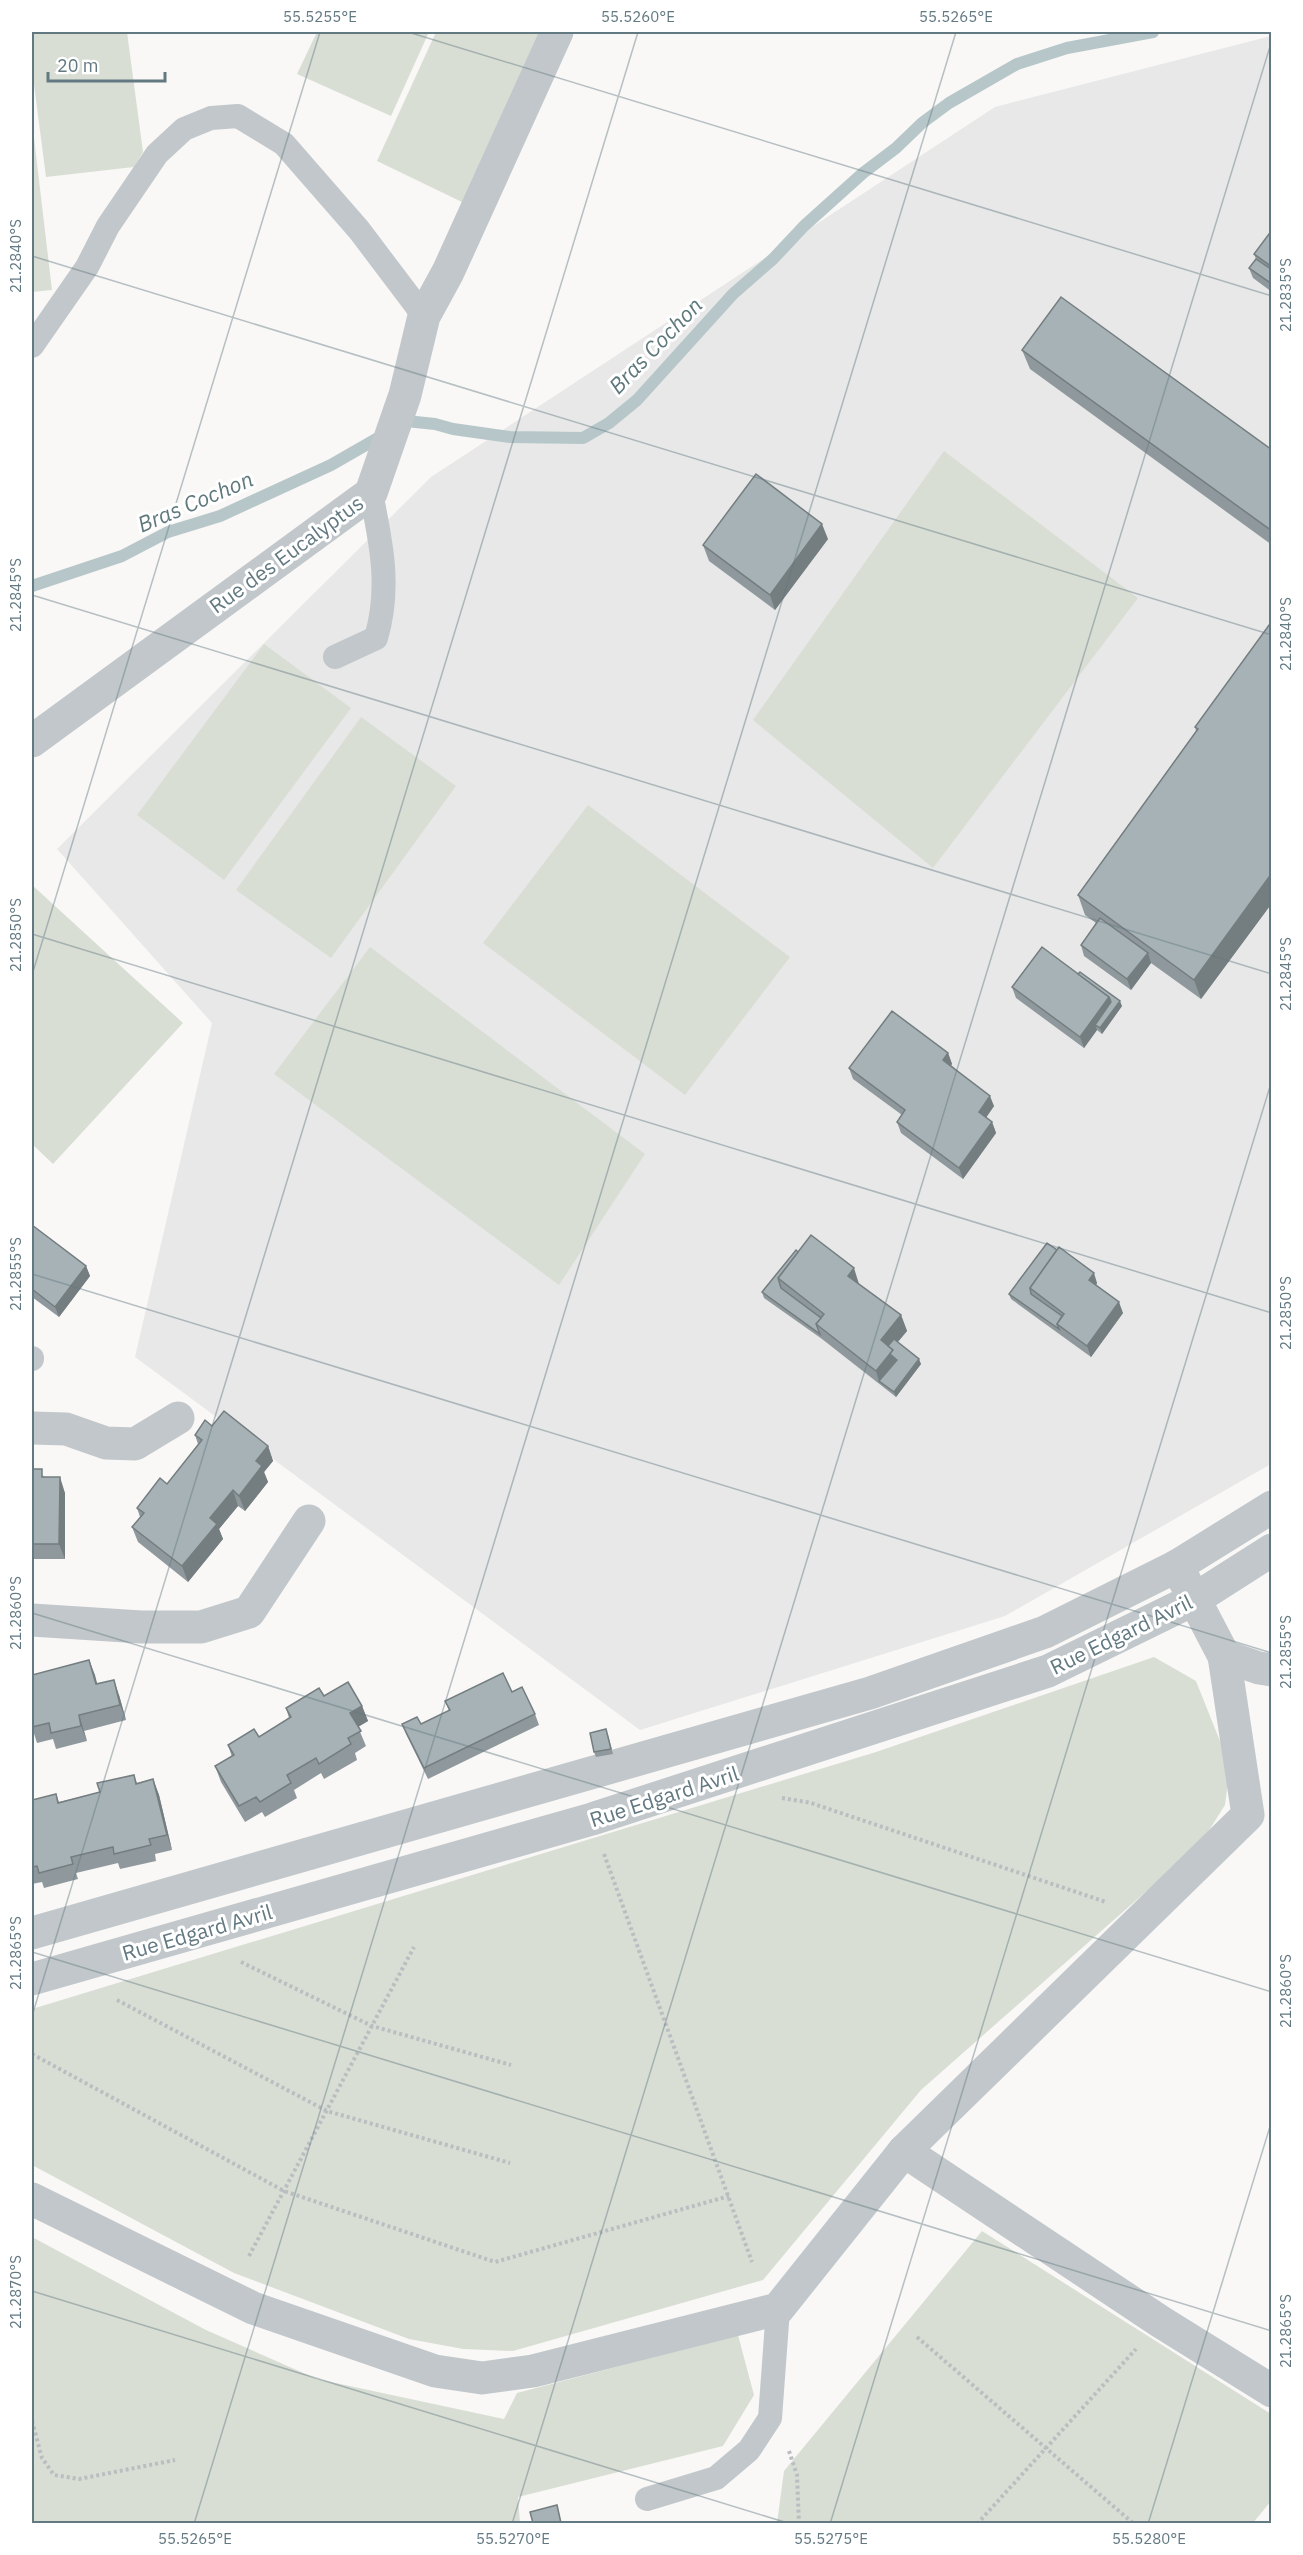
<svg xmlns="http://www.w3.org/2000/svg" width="1303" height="2555" font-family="'IBM Plex Sans',sans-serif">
	<rect width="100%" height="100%" fill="#f9f8f6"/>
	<polygon fill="#e7e8e7" points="1271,36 1271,1464 1005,1616 640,1730 135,1357 212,1023 57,849 431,477 995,107"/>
	<g fill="#d9ded5">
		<polygon points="32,32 127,32 143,152 134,167 46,177 32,69"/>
		<polygon points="317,32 429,32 391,116 297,74"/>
		<polygon points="436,32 543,32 464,203 377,161"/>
		<polygon points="32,121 52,290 32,292"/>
		<polygon points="944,451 1138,598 933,868 753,720"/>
		<polygon points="264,644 351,708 224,880 137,815"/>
		<polygon points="361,717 456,786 331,958 236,890"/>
		<polygon points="588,805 790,957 685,1095 483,943"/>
		<polygon points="32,885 183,1023 53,1164 32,1144"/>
		<polygon points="370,947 645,1154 559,1285 274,1074"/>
		<polygon points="1154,1657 1196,1681 1230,1766 1225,1805 1201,1843 921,2090 763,2280 513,2351 463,2349 409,2339 234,2273 32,2165 32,2009 876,1752"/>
		<polygon points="982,2231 1271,2414 1271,2501 1253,2523 777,2523 784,2471"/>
		<polygon points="32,2237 206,2330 317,2379 504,2419 517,2393 738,2335 754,2395 723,2446 518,2497 520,2523 32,2523"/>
	</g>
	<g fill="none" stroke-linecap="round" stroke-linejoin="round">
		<g stroke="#b7c7c9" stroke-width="12">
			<polyline points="400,425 406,421 435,424 453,429 510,437 583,438 609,423 637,400 733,294 773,259 804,226 863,173 896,148 922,123 949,103 1017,64 1067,48 1153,32"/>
			<polyline points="32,586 122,556 168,532 220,516 331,465 385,434"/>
		</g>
		<g stroke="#b9bec0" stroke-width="4" stroke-dasharray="3 3" stroke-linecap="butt">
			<polyline points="782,1798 811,1803 1106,1902"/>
			<polyline points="604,1854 752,2262"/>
			<polyline points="241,1962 372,2026 511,2065"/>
			<polyline points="117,2000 327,2111 510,2163"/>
			<polyline points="32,2054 284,2191 495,2262 729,2196"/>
			<polyline points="249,2256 414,1947"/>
			<polyline points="917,2337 1134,2524"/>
			<polyline points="32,2421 42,2458 54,2475 79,2479 175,2460"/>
			<polyline points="789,2451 797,2475 799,2524"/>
			<polyline points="977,2524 1136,2349"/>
		</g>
		<g stroke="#c1c7ca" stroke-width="24">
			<polyline points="32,346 87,267 108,226 157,154 184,129 211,118 238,116 284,144 359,230 424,316"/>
			<path d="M335,657L376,638C391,588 381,542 371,493"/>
			<polyline points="32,1358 32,1359"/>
			<polyline points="647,2499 716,2478 749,2450 770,2418 778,2309"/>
		</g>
		<g stroke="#c1c7ca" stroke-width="33">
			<polyline points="32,741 371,493 405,395 424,316 448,272 557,32"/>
			<polyline points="32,1428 66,1429 106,1443 135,1444 178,1418"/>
			<polyline points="1177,1566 1224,1656 1259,1668 1272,1670"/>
			<polyline points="32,1620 141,1627 201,1627 249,1612 309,1521"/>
			<polyline points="904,2151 1161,2322 1272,2391"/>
			<polyline points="32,2199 253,2308 435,2371 482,2378 533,2371 778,2309 904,2151 1248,1815 1224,1656"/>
		</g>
		<g stroke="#c1c7ca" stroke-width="33">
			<polyline points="32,1933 870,1693 1045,1632 1177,1566 1272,1507"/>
			<polyline points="32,1979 592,1819 1048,1671 1195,1599 1272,1550"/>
		</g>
	</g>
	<g fill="#8f999d">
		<polygon points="1272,230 1272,292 1253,278 1249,268 1256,259 1254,254"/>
		<polygon points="1022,350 1272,450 1272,545 1030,369"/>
		<polygon points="828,539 775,610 709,561 703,545"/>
		<polygon points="1272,621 1272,903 1201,999 1151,963 1131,990 1084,956 1081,945 1096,923 1085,915 1078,895 1196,731 1195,727"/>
		<polygon points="1012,987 1122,1006 1102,1034 1097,1030 1084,1048 1016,998"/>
		<polygon points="948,1053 952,1064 951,1065 994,1106 986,1118 992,1122 996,1133 963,1179 901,1133 897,1122 902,1115 853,1079 849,1068"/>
		<polygon points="32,1225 86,1266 90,1276 59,1317 32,1297"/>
		<polygon points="1047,1243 1097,1283 1096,1285 1123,1313 1091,1357 1011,1299 1009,1294"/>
		<polygon points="798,1252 859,1284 901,1315 907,1331 898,1342 921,1364 896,1397 822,1339 764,1298 762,1292"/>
		<polygon points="212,1426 268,1446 273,1461 264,1472 268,1482 245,1511 238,1506 219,1529 223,1539 188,1582 138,1542 132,1527 140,1517 137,1508 167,1484 198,1444 195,1435"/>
		<polygon points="32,1469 45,1477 65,1493 65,1559 32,1559"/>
		<polygon points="89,1660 97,1684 119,1695 126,1720 84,1731 87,1741 56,1749 53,1739 37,1743 32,1727"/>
		<polygon points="512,1692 535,1714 539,1725 428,1779 406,1734 402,1724 421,1724 449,1711 445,1701"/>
		<polygon points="324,1696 362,1706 368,1721 358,1727 366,1746 355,1753 357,1760 324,1779 321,1773 294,1790 297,1798 265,1817 262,1812 245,1822 221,1782 215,1766 232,1757 228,1745 259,1737 289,1718 286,1708"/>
		<polygon points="608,1735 613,1754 596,1757 594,1752"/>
		<polygon points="134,1775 137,1783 153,1779 159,1795 172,1850 155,1854 156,1861 120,1869 118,1863 76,1873 78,1879 44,1888 42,1882 32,1884 32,1800 56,1794 59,1802 100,1792"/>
	</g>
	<g fill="#747d7f">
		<polygon points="822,524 828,539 775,610 770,595"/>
		<polygon points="1272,873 1272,903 1201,999 1194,980"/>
		<polygon points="1148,953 1151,963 1131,990 1127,979"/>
		<polygon points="1109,997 1113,1008 1095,1025 1097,1030 1084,1048 1080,1037"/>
		<polygon points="1120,1001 1122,1006 1102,1034 1100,1028"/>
		<polygon points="948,1053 952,1064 947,1070 943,1060"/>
		<polygon points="990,1096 994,1106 982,1123 979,1112"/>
		<polygon points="992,1122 996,1133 963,1179 959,1168"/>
		<polygon points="86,1266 90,1276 59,1317 55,1307"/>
		<polygon points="854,1268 859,1284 854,1292 848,1276"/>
		<polygon points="1094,1273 1097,1283 1093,1291 1089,1280"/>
		<polygon points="1119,1302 1123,1313 1091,1357 1087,1346"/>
		<polygon points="901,1315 907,1331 888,1353 881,1340"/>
		<polygon points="893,1350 899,1365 879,1381 876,1371"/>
		<polygon points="919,1359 921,1364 896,1397 894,1392"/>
		<polygon points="268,1446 273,1461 264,1472 268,1482 245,1511 239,1496 256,1461"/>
		<polygon points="60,1477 65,1493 65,1559 59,1544"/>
		<polygon points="233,1490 238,1506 219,1529 223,1539 188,1582 182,1566 210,1518"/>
		<polygon points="89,1660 95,1675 101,1699 96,1684"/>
		<polygon points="114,1680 119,1695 126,1720 120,1705"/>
		<polygon points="362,1706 368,1721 356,1728 350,1713"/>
		<polygon points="79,1715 84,1731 87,1741 81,1726"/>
		<polygon points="153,1779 159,1795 172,1850 167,1835"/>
	</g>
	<g fill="#a6b2b6" stroke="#747d7f" stroke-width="1.5">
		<polygon points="1272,230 1272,267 1254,254"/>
		<polygon points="1256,259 1272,270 1272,284 1249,268"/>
		<polygon points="1061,297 1272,450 1272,531 1022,350"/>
		<polygon points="756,474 822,524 770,595 703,545"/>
		<polygon points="1272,621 1272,873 1194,980 1078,895 1198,729 1195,727"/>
		<polygon points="1100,918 1148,953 1127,979 1081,945"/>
		<polygon points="1042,947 1109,997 1080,1037 1012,987"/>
		<polygon points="1080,972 1120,1001 1100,1028 1095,1025 1111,1002 1109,997 1078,974"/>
		<polygon points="892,1011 948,1053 943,1060 990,1096 979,1112 992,1122 959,1168 897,1122 905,1110 849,1068"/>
		<polygon points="32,1225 86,1266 55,1307 32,1289"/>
		<polygon points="811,1235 854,1268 848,1276 901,1315 881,1340 893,1350 876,1371 816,1324 824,1314 778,1278"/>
		<polygon points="1047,1243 1057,1250 1030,1288 1031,1294 1062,1316 1057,1324 1059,1329 1009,1294"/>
		<polygon points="1059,1247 1094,1273 1089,1280 1119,1302 1087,1346 1057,1324 1064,1314 1030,1288"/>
		<polygon points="796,1250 798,1252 778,1278 781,1288 821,1318 816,1324 820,1334 762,1292"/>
		<polygon points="894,1339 919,1359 894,1392 879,1381 897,1360 890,1354 893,1350 888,1346"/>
		<polygon points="224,1411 268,1446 256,1461 262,1466 239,1496 233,1490 210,1518 217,1524 182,1566 132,1527 144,1513 137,1508 160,1478 167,1484 202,1440 195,1435 205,1420 212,1426"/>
		<polygon points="32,1469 42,1469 42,1477 60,1477 59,1544 32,1544"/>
		<polygon points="89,1660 96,1684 114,1680 120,1705 79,1715 81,1726 51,1733 49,1723 32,1727 32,1675"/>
		<polygon points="503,1673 512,1692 522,1687 535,1714 424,1768 402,1724 417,1717 421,1724 450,1710 445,1701"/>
		<polygon points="348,1682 362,1706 350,1713 361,1731 348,1738 351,1744 319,1764 316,1758 287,1775 291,1783 260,1802 256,1797 239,1806 215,1766 234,1755 228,1745 254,1729 259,1737 291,1717 286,1708 319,1688 324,1696"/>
		<polygon points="606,1729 611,1749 594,1752 590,1733"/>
		<polygon points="134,1775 136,1784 153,1779 167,1835 149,1839 151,1845 114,1854 113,1847 71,1857 73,1864 39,1873 37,1866 32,1867 32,1800 56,1794 58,1803 100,1792 97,1783"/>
		<polygon points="557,2505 561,2523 533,2523 530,2512"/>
	</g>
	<path fill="none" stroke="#637982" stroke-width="1.5" stroke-opacity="0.45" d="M408,32L1272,296M32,256L1272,635M32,595L1272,974M32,934L1272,1313M32,975L320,32M32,1274L1272,1653M32,1613L1272,1992M32,1952L1272,2331M32,2016L638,32M32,2291L791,2524M194,2524L956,32M512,2524L1272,40M830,2524L1272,1080M1148,2524L1272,2120"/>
	<g text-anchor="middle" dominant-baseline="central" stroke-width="6" stroke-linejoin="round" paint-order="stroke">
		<g font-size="21" fill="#637982" stroke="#fff">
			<text transform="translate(286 554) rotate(-36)">Rue des Eucalyptus</text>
			<text transform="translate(1121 1634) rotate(-26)">Rue Edgard Avril</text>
			<text transform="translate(664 1796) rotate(-18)">Rue Edgard Avril</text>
			<text transform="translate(197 1932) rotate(-16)">Rue Edgard Avril</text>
		</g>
		<g font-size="22" font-style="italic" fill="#5e787c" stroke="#fff">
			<text transform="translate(655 345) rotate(-46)">Bras Cochon</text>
			<text transform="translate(195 501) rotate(-23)">Bras Cochon</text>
		</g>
	</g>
	<rect width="1303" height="2555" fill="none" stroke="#ffffff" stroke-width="66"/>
	<path d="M48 72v9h117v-9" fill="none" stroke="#637982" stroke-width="3"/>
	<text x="57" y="72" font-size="18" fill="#637982" stroke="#ffffff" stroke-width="4.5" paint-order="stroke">20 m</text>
	<rect x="33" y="33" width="1237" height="2489" fill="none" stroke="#637982" stroke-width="2"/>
	<g font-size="15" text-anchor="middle" fill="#637982">
		<text x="320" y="22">55.5255°E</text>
		<text x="638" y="22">55.5260°E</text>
		<text x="956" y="22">55.5265°E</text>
		<text transform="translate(16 256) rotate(-90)" y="5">21.2840°S</text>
		<text transform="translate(1286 295) rotate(-90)" y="5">21.2835°S</text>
		<text transform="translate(16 595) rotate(-90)" y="5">21.2845°S</text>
		<text transform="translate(1286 634) rotate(-90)" y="5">21.2840°S</text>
		<text transform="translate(16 935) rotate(-90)" y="5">21.2850°S</text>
		<text transform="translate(1286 974) rotate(-90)" y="5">21.2845°S</text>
		<text transform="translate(16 1274) rotate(-90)" y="5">21.2855°S</text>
		<text transform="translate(1286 1313) rotate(-90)" y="5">21.2850°S</text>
		<text transform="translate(16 1613) rotate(-90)" y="5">21.2860°S</text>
		<text transform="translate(1286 1652) rotate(-90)" y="5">21.2855°S</text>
		<text transform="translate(16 1953) rotate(-90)" y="5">21.2865°S</text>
		<text transform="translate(1286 1991) rotate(-90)" y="5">21.2860°S</text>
		<text transform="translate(16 2292) rotate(-90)" y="5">21.2870°S</text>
		<text transform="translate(1286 2331) rotate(-90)" y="5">21.2865°S</text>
		<text x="195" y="2544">55.5265°E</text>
		<text x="513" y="2544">55.5270°E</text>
		<text x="831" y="2544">55.5275°E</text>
		<text x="1149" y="2544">55.5280°E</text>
	</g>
</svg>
